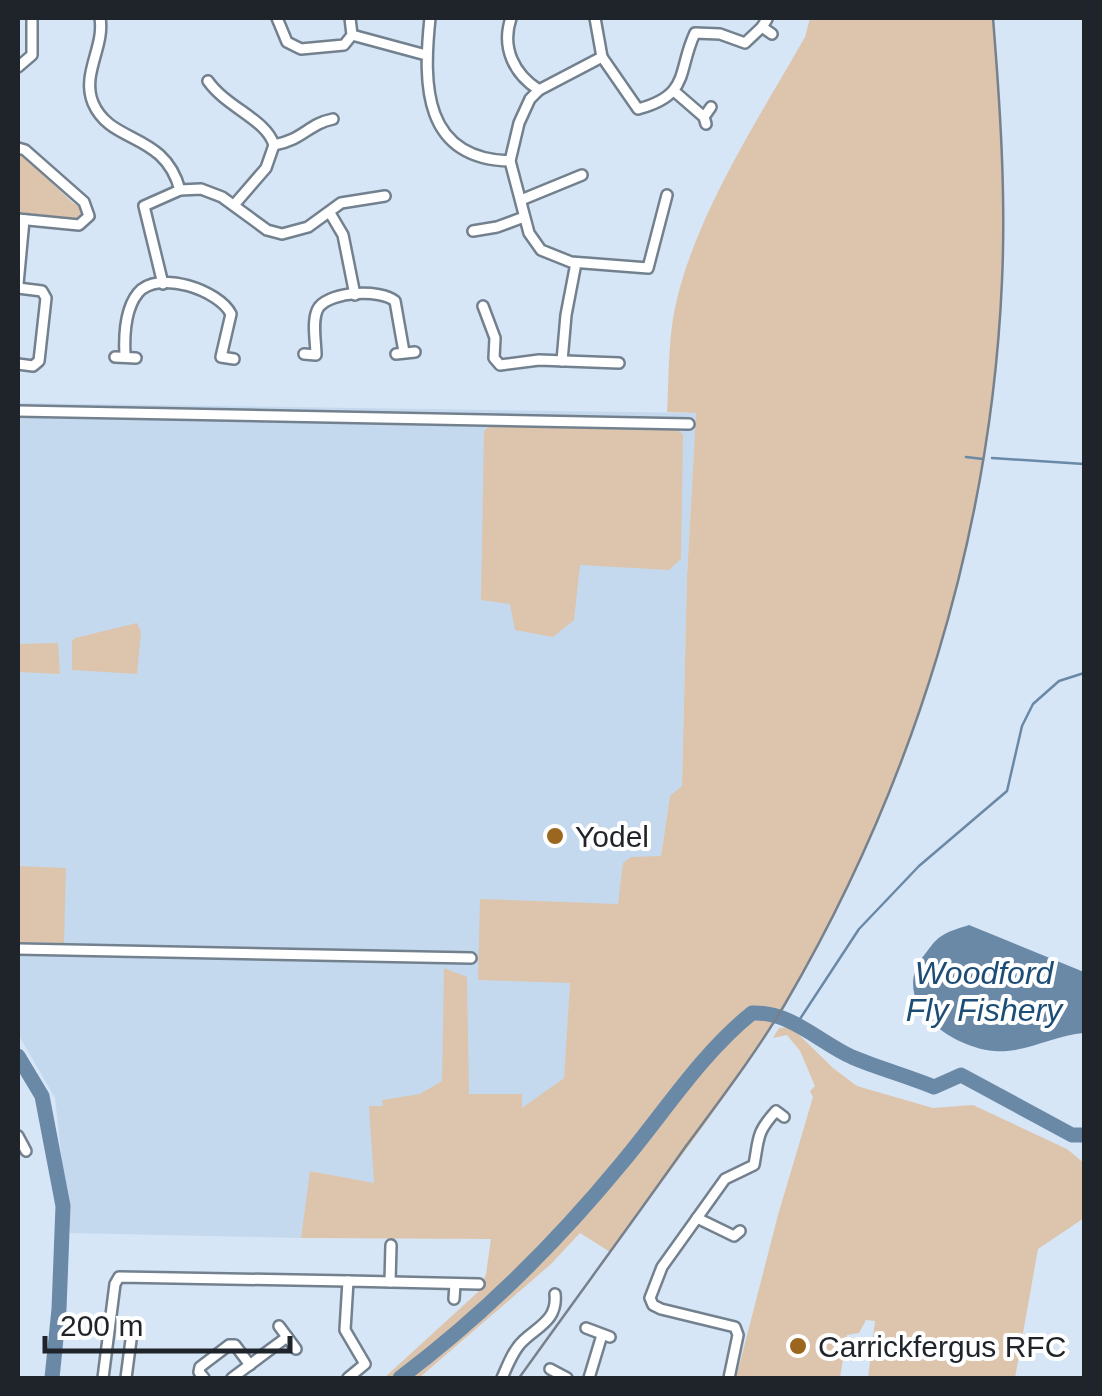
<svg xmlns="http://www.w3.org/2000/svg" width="1102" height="1396" font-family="Arial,sans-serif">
	<rect width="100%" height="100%" fill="#d7e6f6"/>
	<polygon fill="#c4d9ee" points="18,403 696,413 687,576 682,787 670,797 643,973 570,982 565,1078 521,1109 457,1200 311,1171 301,1238 70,1233 55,1098 18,1034"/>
	<g fill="#dcc5ac">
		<path d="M810,18H993C1000,105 1007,193 1002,281C989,536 914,786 784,1005C733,1091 669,1171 610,1252L580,1233L551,1264L419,1378H384L478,1292L486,1274L491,1239L301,1238L310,1171L374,1183L369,1106H383L382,1100L420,1094L442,1081L444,968L467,977L469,1094H522V1108L564,1078L570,983L478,980L480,899L618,904L623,863L631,857L661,856L670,796L682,786L687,576L696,413L667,412C669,380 668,345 674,313C692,219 758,120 805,37Z"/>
		<polygon points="18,151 73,203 83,208 81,219 18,212"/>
		<polygon points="491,425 676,428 683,435 681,559 669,570 580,565 574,620 553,637 515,630 510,604 481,600 484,431"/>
		<polygon points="137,623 141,632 137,674 72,670 72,641 75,638"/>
		<polygon points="58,643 60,674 18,672 18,644"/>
		<polygon points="18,866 66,868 64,943 18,942"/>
		<polygon points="791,1027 833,1068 857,1086 933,1108 973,1105 1067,1149 1084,1163 1084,1218 1038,1249 1015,1378 868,1378 875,1321 866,1320 859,1333 847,1335 840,1378 736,1378 778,1215 813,1097 810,1091 815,1086 800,1051 787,1035 773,1038 779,1028"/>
	</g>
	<path fill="#6a89a7" d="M969,925L1084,972V1033C1054,1035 1024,1054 994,1051C948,1047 887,1000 925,954C929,949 934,941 940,937C948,931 960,928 969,925Z"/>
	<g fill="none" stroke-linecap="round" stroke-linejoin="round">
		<g stroke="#6a89a7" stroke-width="2.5">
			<polyline points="966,457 983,459"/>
			<polyline points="992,458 1084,464"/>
			<polyline points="796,1025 859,929 919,866 1007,791 1022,726 1033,704 1059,681 1084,673"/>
		</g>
		<g stroke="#6a89a7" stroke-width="15">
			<polyline points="18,1056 42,1096 63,1206 59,1309 52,1378"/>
			<path d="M400,1378C481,1317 556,1243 621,1164C664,1113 700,1055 752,1013C790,1011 819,1042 852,1057C878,1068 907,1076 934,1087L961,1075L1072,1135H1084"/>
		</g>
		<g stroke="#73818f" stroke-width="14">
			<g id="minor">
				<path d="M100,18C105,47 81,74 93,103C111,145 164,131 180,190"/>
				<polyline points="277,18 287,42 301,49 344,45 352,35 350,18"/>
				<path d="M430,18C423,85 423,159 510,161"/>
				<path d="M511,18C501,48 514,74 539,90"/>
				<path d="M595,18L602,57L638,109C691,95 677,71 695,33L720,34L745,43L762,27"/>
				<polyline points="767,19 762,27 772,34"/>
				<polyline points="352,35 426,55"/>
				<polyline points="602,57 539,90 530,99 519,123 510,161 529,233 541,250 571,262 648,268 667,195"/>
				<polyline points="18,67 32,55 32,18"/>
				<path d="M208,81C227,108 266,119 274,145L266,168L234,205"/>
				<polyline points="674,91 704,117"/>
				<polyline points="706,124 704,117 711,107"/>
				<path d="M274,145C303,140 308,124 333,119"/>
				<polyline points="18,148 25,150 84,202 89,216 79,225 18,219"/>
				<polyline points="521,200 582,175"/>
				<polyline points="330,213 343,235 355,295"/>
				<polyline points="473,231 497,227 524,217"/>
				<polyline points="18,284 24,220"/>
				<polyline points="163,284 144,206 180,190 201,189 222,197 267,230 282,234 308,227 341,203 385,196"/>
				<polyline points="18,288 42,291 46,298 39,361 33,366 18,364"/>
				<polyline points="483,306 495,338 494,358 500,365 539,360 619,363"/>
				<path d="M304,354L316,355C316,342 311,318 319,307C332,291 380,289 395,301L404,352"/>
				<polyline points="396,354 415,352"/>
				<path d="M125,356C124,337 125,309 138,293C158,269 219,290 231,314L221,357L234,359"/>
				<polyline points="115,357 136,358"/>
				<polyline points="562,361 566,315 576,263"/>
				<polyline points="18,411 689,424"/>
				<polyline points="18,949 471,958"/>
				<polyline points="18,1136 26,1151"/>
				<polyline points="697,1218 734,1236 740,1231"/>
				<polyline points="390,1282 391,1245"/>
				<polyline points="454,1299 455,1284"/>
				<polyline points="279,1326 296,1349"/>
				<polyline points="586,1328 610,1337"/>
				<polyline points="550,1369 567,1378"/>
				<polyline points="103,1378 115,1284 119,1277 348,1281"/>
				<polyline points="126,1378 131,1340"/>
				<polyline points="204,1378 199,1372 200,1367 229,1345 235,1345 250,1365"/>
				<polyline points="232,1378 287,1337"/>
				<polyline points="348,1378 365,1364 345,1330 348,1281 479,1284"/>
				<path d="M502,1378C507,1367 513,1350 523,1341C537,1327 558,1320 555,1294"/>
				<polyline points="589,1378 602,1335"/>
				<path d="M729,1378L738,1335L735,1327L661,1309L653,1305L650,1298L662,1267L725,1179L754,1165C759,1138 756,1133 776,1111L784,1117"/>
			</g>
		</g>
		<use href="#minor" stroke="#fff" stroke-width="9"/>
		<path stroke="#77818c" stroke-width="2.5" d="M519,1378C574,1301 631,1224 686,1146C720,1100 756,1053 785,1004C913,785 991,535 1002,281C1006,193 1000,105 993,18"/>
	</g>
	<g fill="#9b661e" stroke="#fff" stroke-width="4">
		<circle cx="555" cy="836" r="10"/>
		<circle cx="798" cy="1346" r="10"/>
	</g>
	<g text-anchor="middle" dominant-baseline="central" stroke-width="8" stroke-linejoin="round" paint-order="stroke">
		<g font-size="30" fill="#1f242a" stroke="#fff" text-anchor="start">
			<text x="575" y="836">Yodel</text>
			<text x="818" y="1346">Carrickfergus RFC</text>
		</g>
		<g font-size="32" font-style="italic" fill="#1c4d77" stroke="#fff">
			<text x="984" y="973">Woodford<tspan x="984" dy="37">Fly Fishery</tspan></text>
		</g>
	</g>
	<rect width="1102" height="1396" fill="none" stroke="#1f242a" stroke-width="40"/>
	<path d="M45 1336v15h245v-15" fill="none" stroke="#1f242a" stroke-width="5"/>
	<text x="60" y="1336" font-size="30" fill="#1f242a" stroke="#ffffff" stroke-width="8" paint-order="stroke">200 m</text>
</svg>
